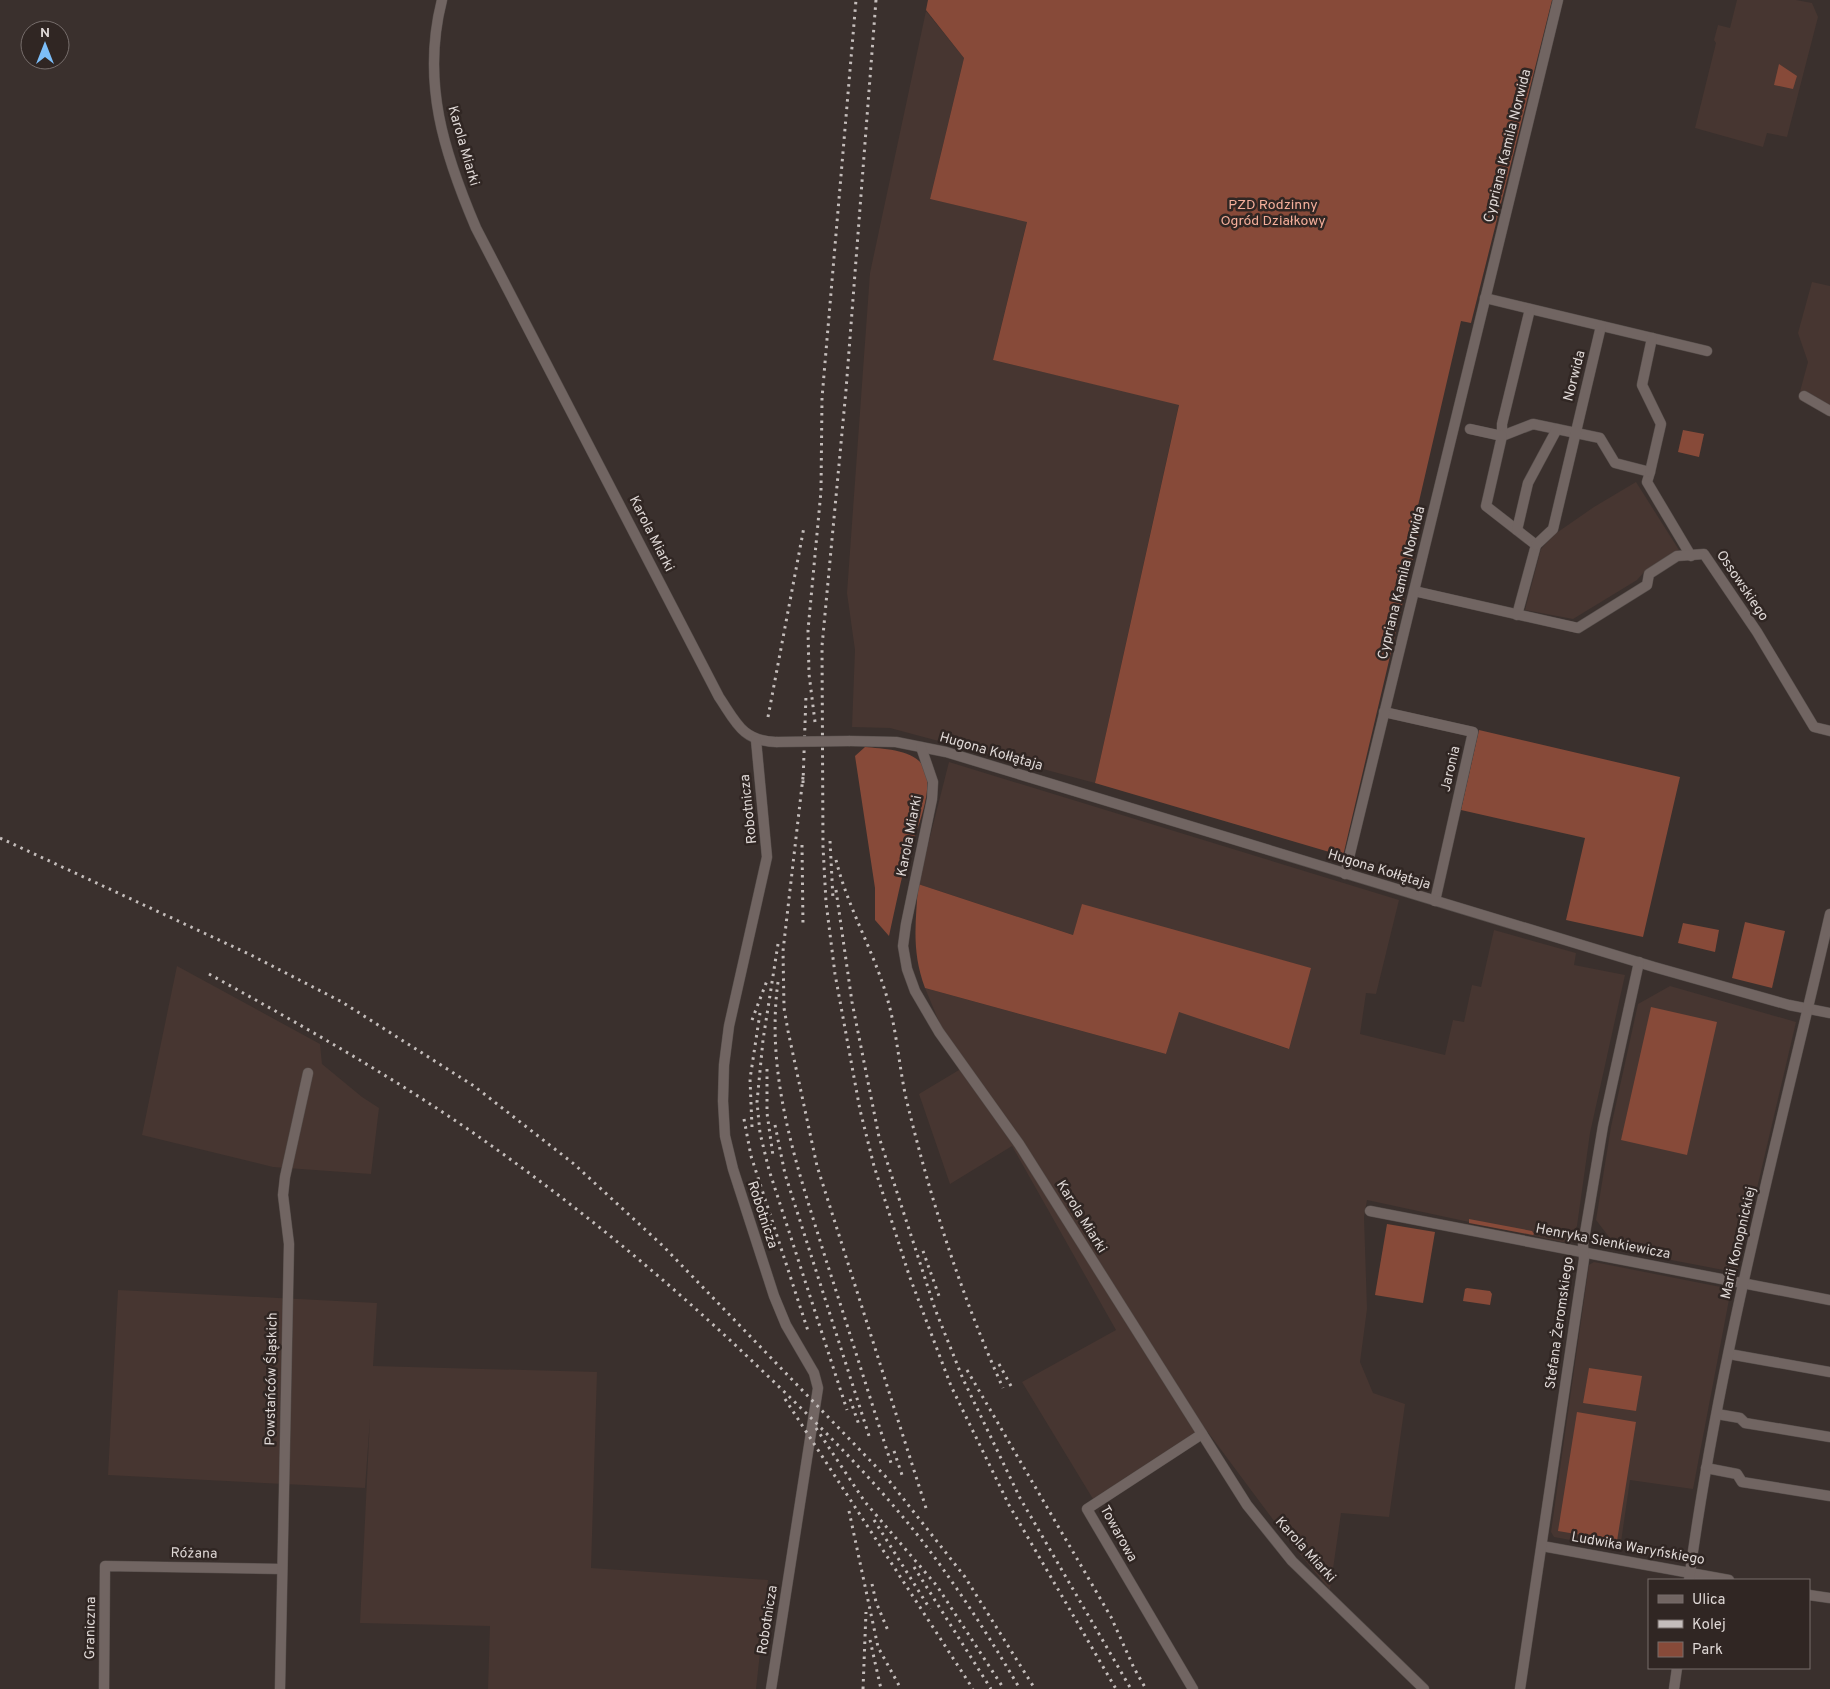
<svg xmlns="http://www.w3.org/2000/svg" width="1830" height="1689" font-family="Overpass,sans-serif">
	<rect width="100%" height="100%" fill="#3a302d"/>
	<g fill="#473631">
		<polygon points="1737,0 1796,0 1812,3 1818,17 1787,137 1767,133 1763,147 1695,128 1716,43 1714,40 1718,25 1730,28"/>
		<polygon points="926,11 964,58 930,199 1027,221 993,360 1179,404 1095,783 890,728 852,727 855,650 847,593 870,273"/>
		<polygon points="1812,282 1830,286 1830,417 1798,399 1808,362 1798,333"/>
		<polygon points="1636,482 1679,550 1644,572 1637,580 1573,619 1525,610 1541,549 1555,534 1594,507"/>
		<polygon points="949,762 1399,900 1376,994 1366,993 1360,1034 1445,1055 1453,1020 1464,1022 1472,985 1481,987 1494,930 1576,953 1574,965 1625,975 1590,1133 1577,1226 1567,1243 1367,1200 1364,1217 1367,1309 1360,1362 1373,1393 1405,1404 1389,1517 1341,1513 1330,1590 1289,1541 1207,1431 1093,1499 1022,1382 1116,1330 1012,1146 950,1184 919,1094 959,1070 925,988 1166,1054 1179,1011 1288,1049 1310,968 1082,905 1073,935 918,884"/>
		<polygon points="177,966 320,1044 322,1064 362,1097 379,1108 371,1174 273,1167 142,1135"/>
		<polygon points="1670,986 1796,1022 1738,1269 1734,1272 1619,1250 1596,1220 1611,1127 1638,1004"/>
		<polygon points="1594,1262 1731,1289 1693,1489 1630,1480 1620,1549 1554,1537 1551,1532 1589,1265"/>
		<polygon points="118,1290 377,1303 373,1366 597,1372 591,1568 768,1580 756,1689 488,1689 490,1626 360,1623 370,1418 365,1488 108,1475"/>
	</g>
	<g fill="#874a39">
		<polygon points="928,0 1552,0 1471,323 1461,321 1417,510 1424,512 1343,856 1095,783 1179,405 993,360 1027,222 930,199 964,58 926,10"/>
		<polygon points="1779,64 1797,76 1793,89 1774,85"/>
		<polygon points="1683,430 1704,434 1699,457 1678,452"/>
		<polygon points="1479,730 1680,777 1643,937 1566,920 1585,838 1461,810"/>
		<path d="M865,747C884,749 919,749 926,772C933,796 912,841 905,865C899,889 894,913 889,936L875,920V888L855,756Z"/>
		<path d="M918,884L1073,935L1082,904L1311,968L1289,1049L1179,1012L1166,1054L925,988C911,950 916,922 918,884Z"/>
		<polygon points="1745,922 1785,931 1772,988 1732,978"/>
		<polygon points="1683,923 1719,930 1715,952 1678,943"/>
		<polygon points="1651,1007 1717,1022 1687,1155 1621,1140"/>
		<polygon points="1469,1219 1532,1231 1534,1234 1533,1235 1469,1223"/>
		<polygon points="1387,1224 1435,1232 1423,1303 1375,1295"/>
		<polygon points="1467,1288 1490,1291 1492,1294 1490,1305 1463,1301 1465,1289"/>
		<polygon points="1589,1368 1642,1376 1636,1411 1583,1403"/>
		<polygon points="1577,1412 1636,1422 1617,1541 1558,1531"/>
	</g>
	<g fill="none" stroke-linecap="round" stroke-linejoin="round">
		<g stroke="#564e4b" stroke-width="11">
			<g id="minor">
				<path d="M442,0C421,82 444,153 476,228L719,697C736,722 742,741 776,742"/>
				<polyline points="1485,298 1707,351"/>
				<polyline points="1530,309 1502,424 1502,436 1533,424 1600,438 1615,463 1650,472 1647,482 1691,556"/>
				<polyline points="1804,396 1830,411"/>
				<polyline points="1470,429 1502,436 1486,506 1536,545 1517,615"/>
				<polyline points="1650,472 1661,424 1642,385 1652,338"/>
				<polyline points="1517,530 1528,483 1557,429"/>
				<polyline points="1536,545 1553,529 1601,326"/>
				<polyline points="1414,591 1578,628 1647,585 1649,574 1677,556 1704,554 1757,632 1814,727 1830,731"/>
				<polyline points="1384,712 1473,732 1435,901"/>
				<polyline points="756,740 767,857 729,1026 724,1065 723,1101 725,1136 733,1169 774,1296 786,1325 814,1373 818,1388 771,1689"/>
				<polyline points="850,741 896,742 946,752 1654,967 1789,1005 1830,1013"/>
				<polyline points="921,747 933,782 932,799 906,924 903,946 907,969 915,991 939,1032 1019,1144 1247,1505 1292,1561 1424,1689"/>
				<polyline points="1345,874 1558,0"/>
				<polyline points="1370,1211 1830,1300"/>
				<polyline points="1729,1354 1830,1372"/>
				<polyline points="1717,1414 1740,1418 1745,1423 1830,1437"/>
				<polyline points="1706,1468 1737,1474 1742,1482 1830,1496"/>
				<polyline points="1542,1546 1729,1580"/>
				<path d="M1689,1580C1719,1355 1779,1135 1830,914"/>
				<polyline points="1809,1595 1830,1598"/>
				<polyline points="104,1689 105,1566 282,1569"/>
				<polyline points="280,1689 289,1244 283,1195 285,1177 308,1073"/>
				<polyline points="1193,1689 1087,1509 1202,1434"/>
				<polyline points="1520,1689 1584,1259 1583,1245 1603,1126 1639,962"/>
				<polyline points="1674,1689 1677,1668"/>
			</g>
		</g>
		<use href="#minor" stroke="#716562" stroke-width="10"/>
		<g stroke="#c4bdbb" stroke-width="3" stroke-dasharray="2.5 5" stroke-linecap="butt">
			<polyline points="876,0 846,390 822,646 823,847 826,902 835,974 860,1110 874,1166 909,1275 951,1386 1009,1505 1116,1689"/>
			<polyline points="768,717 804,527"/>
			<polyline points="815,722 809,674 808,630 821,491 822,398 856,0"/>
			<polyline points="803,777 783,951 784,1008 788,1031 817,1166 926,1508"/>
			<polyline points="803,783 806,695"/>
			<polyline points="0,838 249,954 342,1002 474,1086 574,1164 663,1246 887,1478 965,1577 1035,1689"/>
			<polyline points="830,841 833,899"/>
			<polyline points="802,845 803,926"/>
			<path d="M836,860C848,909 875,953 888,1001C897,1033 899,1066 906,1098C930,1198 961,1295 1003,1388"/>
			<polyline points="836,890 852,1002 879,1137 935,1309 963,1379 1020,1498 1131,1689"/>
			<polyline points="778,944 763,1040 757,1102 760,1133 769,1170 847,1410"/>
			<path d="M209,974C303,1026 395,1078 482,1139C577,1206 666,1279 750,1359C811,1417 871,1475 923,1542C959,1589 990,1638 1020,1689"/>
			<path d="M778,982C765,1078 798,1169 826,1260C848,1327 869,1395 891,1463"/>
			<polyline points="752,1020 768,978"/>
			<polyline points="767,1069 767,1113 773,1156"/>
			<polyline points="744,1119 751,1156 809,1334"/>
			<polyline points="775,1125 785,1174 870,1439"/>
			<polyline points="752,1127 750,1079 760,1013"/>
			<polyline points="923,1251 939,1296"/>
			<polyline points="999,1364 1011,1386"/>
			<polyline points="967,1370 1111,1617 1134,1668 1146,1689"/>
			<polyline points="785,1399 973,1689"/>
			<polyline points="850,1399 859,1425"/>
			<polyline points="816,1428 865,1502 937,1586 1004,1689"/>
			<polyline points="894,1451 902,1475"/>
			<polyline points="849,1511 878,1647 901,1689"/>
			<polyline points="874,1520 930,1609"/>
			<polyline points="914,1567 991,1689"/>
			<polyline points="872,1584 876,1602 889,1633"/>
			<polyline points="870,1640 881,1689"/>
			<polyline points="863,1689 866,1612"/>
		</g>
		<g stroke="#564e4b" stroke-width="11" stroke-linecap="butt">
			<polyline id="minor-bridge" points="776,742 850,741"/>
		</g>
		<use href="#minor-bridge" stroke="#716562" stroke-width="10"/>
	</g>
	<g text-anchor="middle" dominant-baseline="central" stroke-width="5" stroke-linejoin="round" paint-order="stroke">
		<g font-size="14" fill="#dfd8d6" stroke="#302623">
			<text transform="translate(463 146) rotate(74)">Karola Miarki</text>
			<text transform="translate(1508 146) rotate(-76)">Cypriana Kamila Norwida</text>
			<text transform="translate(1575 376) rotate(-76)">Norwida</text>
			<text transform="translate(651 534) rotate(63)">Karola Miarki</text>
			<text transform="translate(1402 583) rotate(-76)">Cypriana Kamila Norwida</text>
			<text transform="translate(1742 586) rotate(56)">Ossowskiego</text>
			<text transform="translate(991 752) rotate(16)">Hugona Kołłątaja</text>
			<text transform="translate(1451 769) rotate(-77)">Jaronia</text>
			<text transform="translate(749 809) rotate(-96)">Robotnicza</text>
			<text transform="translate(910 836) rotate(-79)">Karola Miarki</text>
			<text transform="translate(1379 870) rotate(17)">Hugona Kołłątaja</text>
			<text transform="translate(762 1215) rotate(72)">Robotnicza</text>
			<text transform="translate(1081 1217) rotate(58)">Karola Miarki</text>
			<text transform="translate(1603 1242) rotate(11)">Henryka Sienkiewicza</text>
			<text transform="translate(1739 1243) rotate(-77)">Marii Konopnickiej</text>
			<text transform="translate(1560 1323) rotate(-82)">Stefana Żeromskiego</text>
			<text transform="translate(272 1379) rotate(-89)">Powstańców Śląskich</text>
			<text transform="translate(1118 1534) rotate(61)">Towarowa</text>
			<text transform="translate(1638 1549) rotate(10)">Ludwika Waryńskiego</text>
			<text transform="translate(1305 1550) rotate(48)">Karola Miarki</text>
			<text transform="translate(194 1554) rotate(1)">Różana</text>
			<text transform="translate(768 1620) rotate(-81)">Robotnicza</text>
			<text transform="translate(91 1628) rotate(-89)">Graniczna</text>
		</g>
		<g font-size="14" fill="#f5af9b" stroke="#302623">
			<text x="1273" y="205">PZD Rodzinny<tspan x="1273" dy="16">Ogród Działkowy</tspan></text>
		</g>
	</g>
	<rect x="1648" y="1579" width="162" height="90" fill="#302623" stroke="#766d6b"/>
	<rect x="1658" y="1595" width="25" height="8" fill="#716562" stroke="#766d6b"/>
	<text x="1692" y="1604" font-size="15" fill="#dfd8d6">Ulica</text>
	<rect x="1658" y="1620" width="25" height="8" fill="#c4bdbb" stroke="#766d6b"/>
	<text x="1692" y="1629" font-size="15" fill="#dfd8d6">Kolej</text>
	<rect x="1658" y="1642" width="25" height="15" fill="#874a39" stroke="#766d6b"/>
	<text x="1692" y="1654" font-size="15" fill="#dfd8d6">Park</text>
	<g transform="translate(45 45)"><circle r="24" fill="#302623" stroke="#766d6b"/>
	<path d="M0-4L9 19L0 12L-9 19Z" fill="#7cbef9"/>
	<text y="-8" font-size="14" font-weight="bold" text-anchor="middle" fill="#dfd8d6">N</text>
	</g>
</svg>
